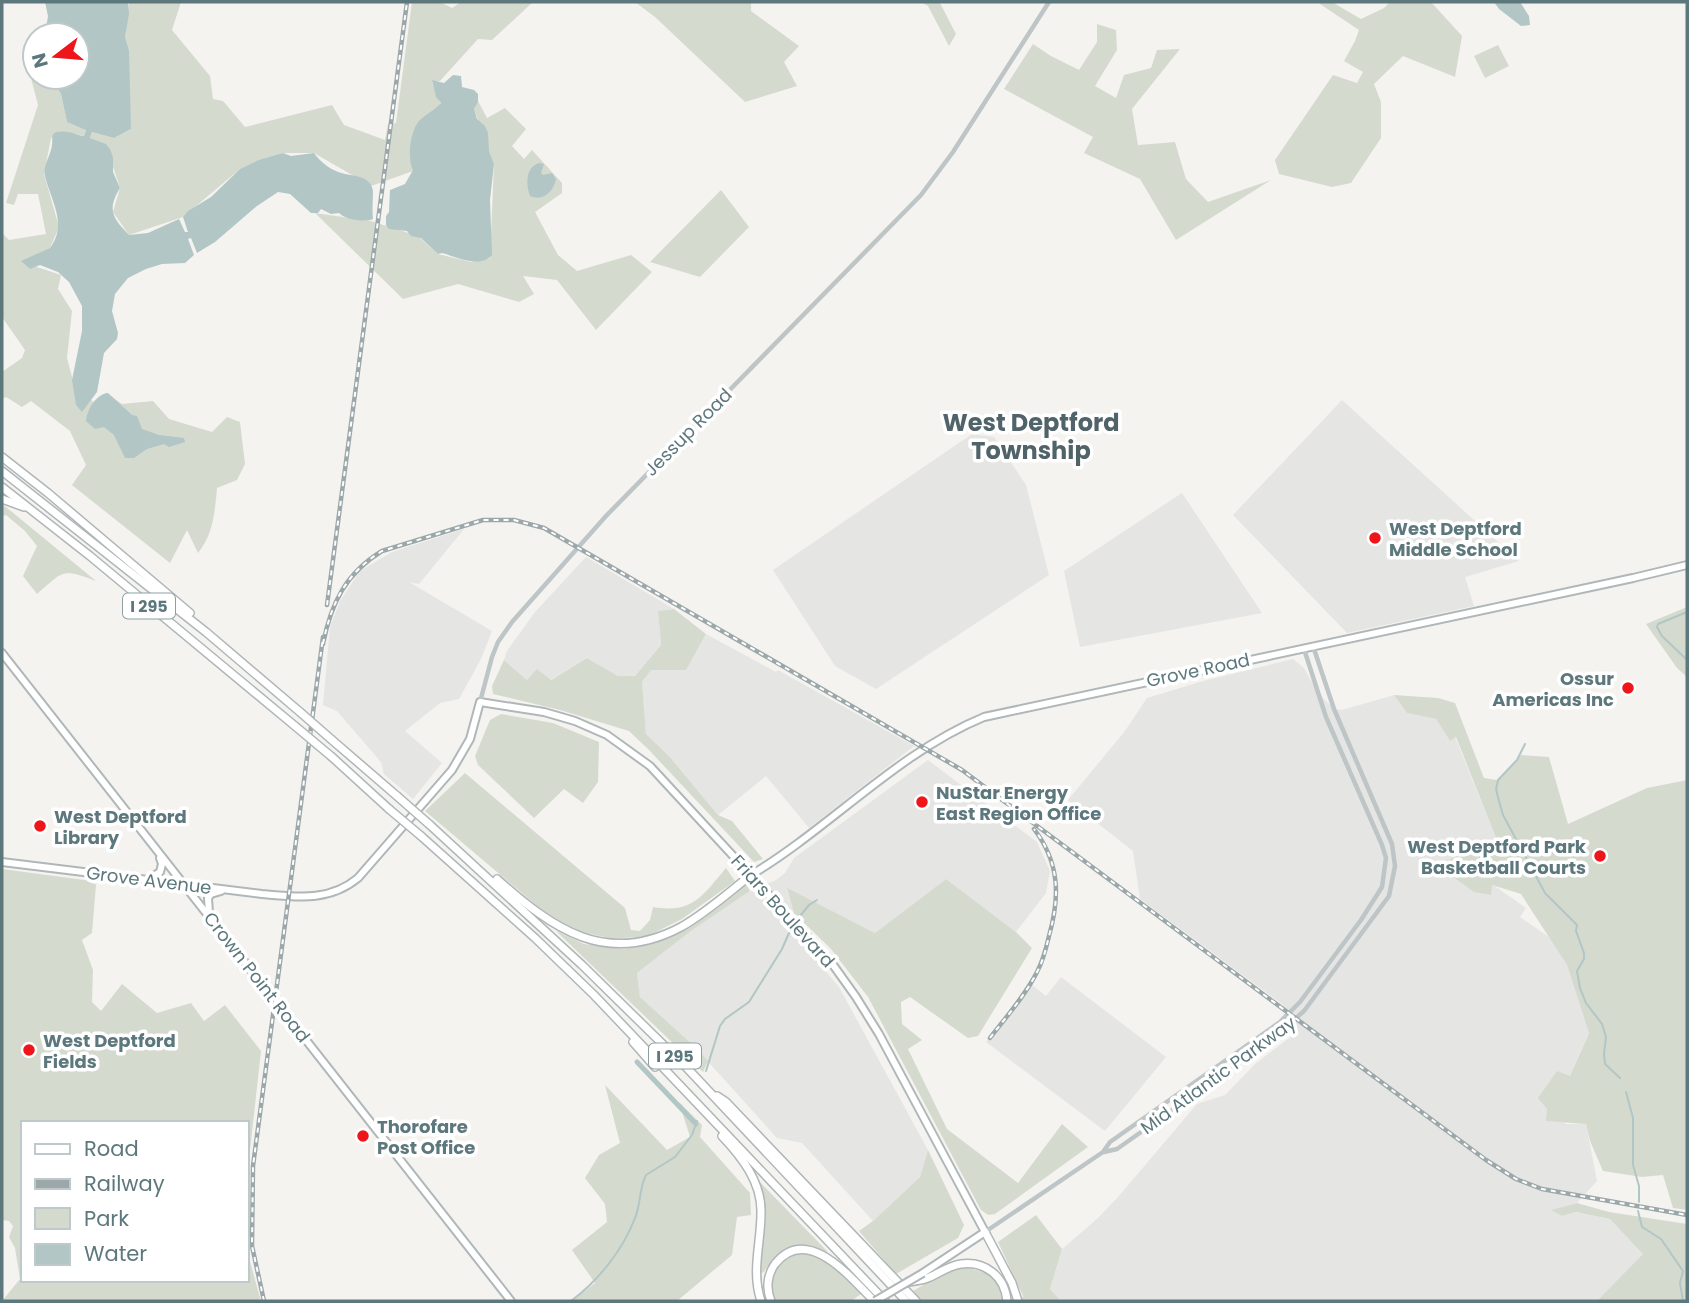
<svg xmlns="http://www.w3.org/2000/svg" width="1689" height="1303" font-family="Poppins,sans-serif">
	<rect width="100%" height="100%" fill="#f5f3f0"/>
	<g fill="#e5e5e3">
		<polygon points="1342,400 1519,561 1465,577 1474,606 1347,633 1233,515"/>
		<polygon points="972,434 994,437 1026,485 1049,575 876,689 835,666 773,570"/>
		<polygon points="1182,493 1262,613 1080,647 1064,571"/>
		<polygon points="464,529 419,584 409,582 492,631 481,659 459,699 440,703 405,731 442,763 413,799 384,774 381,762 337,711 323,705 330,627 340,601 360,571 392,552"/>
		<polygon points="586,557 674,609 658,611 661,645 635,676 618,676 587,658 550,680 527,680 504,660 507,651 535,612"/>
		<polygon points="706,634 776,672 778,670 914,746 809,828 766,776 718,815 669,756 646,734 642,682 650,670 686,669"/>
		<polygon points="1293,659 1304,668 1318,693 1334,709 1342,710 1394,695 1407,713 1436,719 1450,741 1455,737 1496,838 1437,865 1492,884 1526,908 1520,917 1549,937 1567,965 1589,1032 1570,1076 1565,1124 1586,1124 1597,1181 1577,1203 1552,1210 1562,1216 1574,1212 1610,1219 1644,1254 1597,1301 1061,1301 1050,1289 1062,1249 1097,1219 1118,1197 1197,1104 1225,1095 1255,1064 1297,1032 1283,1005 1140,899 1133,851 1068,800 1125,731 1147,698 1203,681"/>
		<polygon points="928,760 1037,842 1050,871 1046,893 1016,932 946,879 875,933 787,889 805,947 839,987 928,1150 920,1177 873,1221 802,1143 777,1138 693,1045 640,997 637,973 691,931 750,891 776,880 785,873 794,858"/>
		<polygon points="1061,977 1166,1057 1105,1131 986,1042 1031,984 1046,996"/>
	</g>
	<g fill="#d5dacf">
		<polygon points="129,2 181,2 172,30 210,76 213,99 223,101 245,127 332,105 344,125 385,140 388,124 396,123 412,2 440,2 452,8 461,2 533,2 492,40 478,39 440,81 432,82 441,105 416,125 413,171 371,186 314,153 283,153 240,169 183,217 129,235 113,212 120,188 106,145 90,138 92,132 114,138 131,129 125,37"/>
		<polygon points="635,2 751,2 751,11 799,46 784,62 797,86 745,102 655,17"/>
		<polygon points="921,2 940,3 956,34 949,46 928,6"/>
		<polygon points="1317,2 1332,2 1361,19 1384,8 1390,2 1431,2 1462,36 1455,77 1403,56 1374,84 1381,102 1381,138 1351,183 1332,187 1279,174 1275,160 1333,75 1357,83 1363,72 1344,61 1355,41 1359,30"/>
		<polygon points="1097,24 1116,30 1117,50 1095,86 1116,98 1124,75 1151,68 1157,50 1180,49 1132,109 1138,145 1175,142 1186,179 1208,202 1271,180 1176,240 1140,179 1084,153 1093,137 1004,89 1033,44 1051,56 1079,70 1097,42"/>
		<path d="M35,40V77H49L61,94L67,122L86,129L84,136L60,131L51,138L44,174L59,227L50,248L22,262L61,275L58,289L72,311L67,358L81,411L89,396L93,402L106,393L122,404L153,401L169,419L212,432L227,417L240,422L245,464L237,480L217,488C215,512 213,535 198,553L187,530L170,563L72,485L86,465L70,431L31,401L22,407L6,397L2,399V372L22,358L25,350L2,317V233L9,240L46,234L38,194H18L14,205L6,203L38,105L24,51L29,41Z"/>
		<polygon points="1498,45 1509,66 1485,78 1474,56"/>
		<polygon points="478,101 487,118 505,108 526,129 512,146 524,159 532,150 562,183 562,193 535,212 558,255 577,271 631,255 652,272 596,330 557,280 523,276 534,294 519,302 458,284 403,299 315,213 371,221 418,236 438,254 471,262 490,258 494,165 474,109"/>
		<polygon points="721,190 749,227 700,277 650,262"/>
		<path d="M2,505L6,507L96,581C61,568 64,571 37,594L23,576L37,546L25,531L6,515L2,516Z"/>
		<polygon points="1687,607 1687,677 1677,668 1646,624"/>
		<polygon points="674,609 706,634 686,670 651,670 642,682 646,734 669,756 718,815 732,821 763,859 754,862 649,750 629,731 560,710 493,694 492,686 504,660 527,680 537,669 551,680 587,658 618,676 635,676 661,645 658,611"/>
		<polygon points="1394,695 1438,698 1455,703 1484,778 1497,780 1521,755 1549,757 1568,824 1647,788 1687,780 1687,1210 1673,1208 1663,1175 1642,1177 1603,1171 1590,1141 1586,1124 1546,1121 1547,1109 1538,1098 1557,1071 1570,1076 1589,1033 1567,965 1521,894 1492,885 1491,895 1474,892 1437,865 1496,838 1456,737 1450,741 1436,719 1407,713"/>
		<polygon points="501,714 553,723 599,742 598,782 583,803 564,789 534,818 478,765 475,756 490,720"/>
		<path d="M465,773L625,908L631,930L640,931L650,920L653,907C693,914 703,895 726,868L735,881L682,919L648,936L612,939L562,927L425,811Z"/>
		<polygon points="2,869 92,881 96,885 92,933 82,940 93,970 92,1002 101,1011 122,984 157,1013 191,1003 204,1021 225,1005 261,1051 248,1168 247,1123 23,1123 23,1280 247,1280 247,1251 261,1301 2,1301 20,1279 15,1248 9,1237 13,1226 9,1221 2,1220"/>
		<polygon points="946,879 1016,932 1032,948 978,1036 968,1038 910,997 901,1002 902,1024 922,1040 908,1049 947,1129 1018,1183 1062,1124 1088,1147 995,1214 988,1215 981,1210 868,997 831,949 794,913 787,888 875,933"/>
		<polygon points="746,884 750,891 691,931 637,973 640,997 693,1045 708,1061 703,1072 556,931 584,944 626,949 679,933"/>
		<polygon points="605,1085 667,1150 690,1137 679,1102 702,1125 700,1137 750,1193 751,1215 737,1217 732,1255 677,1301 572,1301 595,1283 572,1250 607,1222 605,1204 585,1178 599,1155 620,1143"/>
		<polygon points="928,1150 964,1225 958,1238 896,1274 859,1231 873,1221 920,1177"/>
		<path d="M757,1179L828,1252C791,1245 787,1240 763,1273L759,1271L766,1214Z"/>
		<polygon points="1577,1203 1609,1212 1687,1224 1687,1301 1597,1301 1643,1254 1610,1219 1575,1212 1562,1216 1551,1210"/>
		<polygon points="1036,1215 1062,1249 1050,1289 1061,1301 1022,1301 1023,1296 998,1242"/>
		<path d="M799,1253C826,1255 844,1275 861,1294L851,1301H775C770,1289 770,1268 782,1259C786,1256 794,1255 799,1253Z"/>
		<path d="M961,1267C982,1270 1003,1276 1003,1301H922L913,1291L940,1275Z"/>
	</g>
	<g fill="#b2c6c6">
		<path d="M45,2H128L129,14L125,37L129,51L131,129L114,138L92,132L90,138L106,144L110,149L113,157V172L120,188C107,209 112,218 129,235L148,233L179,219L185,232H188L183,217L188,211L211,197L240,169L259,160L283,153L291,156L314,153C320,161 327,167 336,171C347,177 371,173 373,191C373,199 372,210 373,219C364,223 344,219 339,213L331,214L321,209L318,213H311L290,194L278,192L257,206L215,242L197,253L191,238L188,239L194,255L185,263L162,264L146,269L128,278L115,294L112,311L118,333L117,339L104,353L97,392L82,412L76,405L72,380L82,331V306L69,282L58,272L40,265L30,269L21,261L50,248C68,224 51,201 45,176C42,167 51,155 52,145C53,139 50,134 57,132C65,129 76,135 84,136L86,130L67,122L61,94L50,77H77V35H45L48,16Z"/>
		<polygon points="1494,2 1520,2 1529,16 1530,25 1521,26 1499,9"/>
		<path d="M453,75L461,76L462,87L474,90L478,94V102L474,109L477,119L485,126L488,133L489,151L494,164L490,200L492,255C480,269 457,257 442,253L438,254L421,238L411,236L407,231L389,229L386,225V216L389,212L390,190L405,184L413,170C407,159 410,131 419,121C426,114 435,110 441,103L436,97L432,80L444,83Z"/>
		<path d="M539,163L544,164L541,173L543,175L552,173L556,179C554,191 543,202 530,196C526,184 525,168 539,163Z"/>
		<path d="M108,393L132,415L137,416L142,429L159,435L184,438L185,442L169,447L164,444L147,449L134,458H125L114,435L104,427L95,429L86,421C87,410 96,394 108,393Z"/>
	</g>
	<g fill="none" stroke-linecap="round" stroke-linejoin="round">
		<g stroke="#b2c6c6" stroke-width="2">
			<polyline points="1687,612 1658,624 1657,627 1662,636 1687,660"/>
			<polyline points="1525,744 1517,760 1498,780 1496,789 1499,801 1503,815 1545,893 1577,925 1576,931 1584,953 1584,959 1577,971 1580,988 1586,1003 1602,1024 1606,1037 1604,1054 1605,1064 1620,1078"/>
			<polyline points="800,916 809,905 817,900"/>
			<polyline points="706,1071 720,1026 725,1019 749,1002 782,949 789,933"/>
			<polyline points="1626,1092 1633,1118 1633,1165 1639,1186 1639,1202"/>
			<polyline points="1638,1211 1642,1227 1661,1239 1683,1271 1680,1283 1683,1301"/>
			<path d="M571,1301C598,1281 623,1250 635,1218C641,1204 639,1188 646,1175L675,1157L692,1135L697,1121"/>
		</g>
		<polyline stroke="#b2c6c6" stroke-width="5" points="637,1062 696,1124"/>
		<g stroke="#afb7b9" stroke-width="10">
			<g id="major">
				<polyline points="2,653 511,1301"/>
				<path d="M2,862L262,894C297,897 329,902 358,878L452,770L470,739L480,702L544,712L575,721L607,735L650,766L831,962L856,997L879,1034L985,1232L923,1273"/>
				<path d="M751,875C831,827 897,753 984,717L1633,578L1687,565"/>
				<polyline points="148,880 160,872 162,864 160,858"/>
				<polyline points="209,913 208,898 211,894 221,891"/>
			</g>
		</g>
		<g stroke="#afb6b7" stroke-width="10">
			<g id="highway">
				<polyline points="2,457 48,493 190,613"/>
				<polyline points="2,471 206,632 300,712"/>
				<polyline points="2,487 90,556 295,726"/>
				<polyline points="2,499 24,507"/>
				<polyline points="332,740 397,796"/>
				<polyline points="332,757 389,809"/>
				<polyline points="430,825 582,965 687,1068 906,1301"/>
				<polyline points="421,836 535,938 594,995 885,1301"/>
				<path d="M497,879C553,929 606,967 681,927C706,913 729,892 751,875"/>
				<polyline points="633,1042 655,1067"/>
				<polyline points="717,1096 726,1102 916,1301"/>
				<path d="M722,1136C742,1157 762,1183 761,1213C761,1244 751,1271 761,1301"/>
				<polyline points="985,1232 1012,1283 1018,1301"/>
				<path d="M908,1282C913,1281 919,1281 925,1279C937,1275 947,1266 961,1264C986,1261 1005,1277 1007,1301"/>
				<path d="M771,1301C766,1289 767,1275 775,1264C807,1223 851,1278 874,1301"/>
			</g>
		</g>
		<g stroke="#bec5c7" stroke-width="4.5">
			<polyline points="480,702 492,657 498,642 512,622 606,516 921,195 953,152 1049,2"/>
			<polyline points="1104,1152 1117,1149 1270,1041 1304,1011 1389,896 1395,866 1392,844 1334,709 1313,646"/>
			<polyline points="985,1232 1103,1152 1110,1142 1280,1022 1300,1002 1361,920 1382,887 1386,858 1382,845 1326,717 1304,649"/>
		</g>
		<use href="#major" stroke="#fff" stroke-width="6"/>
		<use href="#highway" stroke="#fff" stroke-width="7"/>
		<g stroke="#9ba7a9" stroke-width="4.5">
			<g id="rail">
				<polyline points="327,605 407,2"/>
				<path d="M323,644C331,603 346,573 382,551L483,520H514L544,528L962,770L1486,1160L1516,1179L1542,1189L1687,1215"/>
				<path d="M990,1038C1006,1017 1025,996 1037,972C1043,961 1046,949 1049,936C1060,897 1060,863 1034,829"/>
				<polyline points="264,1301 252,1246 253,1166 323,637"/>
			</g>
		</g>
		<use href="#rail" stroke="#fff" stroke-width="2" stroke-dasharray="5" stroke-linecap="butt"/>
		<g stroke="#afb7b9" stroke-width="10" stroke-linecap="butt">
			<polyline id="major-bridge" points="875,1301 923,1273"/>
		</g>
		<g stroke="#afb6b7" stroke-width="10" stroke-linecap="butt">
			<g id="highway-bridge">
				<polyline points="300,712 332,740"/>
				<polyline points="295,726 332,757"/>
				<polyline points="397,796 430,825"/>
				<polyline points="389,809 421,836"/>
			</g>
		</g>
		<use href="#major-bridge" stroke="#fff" stroke-width="6"/>
		<use href="#highway-bridge" stroke="#fff" stroke-width="7"/>
	</g>
	<g fill="#ee161b" stroke="#fff" stroke-width="2.5">
		<circle cx="1375" cy="538" r="7"/>
		<circle cx="1628" cy="688" r="7"/>
		<circle cx="922" cy="802" r="7"/>
		<circle cx="40" cy="826" r="7"/>
		<circle cx="1600" cy="856" r="7"/>
		<circle cx="29" cy="1050" r="7"/>
		<circle cx="363" cy="1136" r="7"/>
	</g>
	<g text-anchor="middle" dominant-baseline="central" stroke-width="7" stroke-linejoin="round" paint-order="stroke">
		<g fill="#fff" stroke="#8ea0a4" stroke-width="2">
			<rect x="123" y="593.5" width="52" height="25" rx="5"/>
			<rect x="649" y="1043.5" width="52" height="25" rx="5"/>
		</g>
		<g font-size="16" font-weight="bold" fill="#5d787d">
			<text x="149" y="606">I 295</text>
			<text x="675" y="1056">I 295</text>
		</g>
		<g font-size="18" fill="#5d787d" stroke="#fff">
			<text transform="translate(688 432) rotate(-45)">Jessup Road</text>
			<text transform="translate(1198 670) rotate(-12)">Grove Road</text>
			<text transform="translate(149 880) rotate(7)">Grove Avenue</text>
			<text transform="translate(783 911) rotate(48)">Friars Boulevard</text>
			<text transform="translate(257 977) rotate(52)">Crown Point Road</text>
			<text transform="translate(1218 1075) rotate(-36)">Mid Atlantic Parkway</text>
		</g>
		<g font-size="18" font-weight="bold" fill="#5d787d" stroke="#fff" text-anchor="start">
			<text x="1389" y="528">West Deptford<tspan x="1389" dy="21">Middle School</tspan></text>
			<text x="1614" y="678" text-anchor="end">Ossur<tspan x="1614" dy="21">Americas Inc</tspan></text>
			<text x="936" y="792">NuStar Energy<tspan x="936" dy="21">East Region Office</tspan></text>
			<text x="54" y="816">West Deptford<tspan x="54" dy="21">Library</tspan></text>
			<text x="1586" y="846" text-anchor="end">West Deptford Park<tspan x="1586" dy="21">Basketball Courts</tspan></text>
			<text x="43" y="1040">West Deptford<tspan x="43" dy="21">Fields</tspan></text>
			<text x="377" y="1126">Thorofare<tspan x="377" dy="21">Post Office</tspan></text>
		</g>
		<g font-size="24" font-weight="bold" fill="#506368" stroke="#fff">
			<text x="1031" y="422">West Deptford<tspan x="1031" dy="28">Township</tspan></text>
		</g>
	</g>
	<rect width="1689" height="1303" fill="none" stroke="#5d787d" stroke-width="7"/>
	<rect x="21" y="1121" width="228" height="161" fill="#ffffff" stroke="#bec9cb" stroke-width="2"/>
	<rect x="35" y="1144" width="35" height="10" fill="#ffffff" stroke="#bec9cb" stroke-width="2"/>
	<text x="84" y="1156" font-size="21" fill="#5d787d">Road</text>
	<rect x="35" y="1179" width="35" height="10" fill="#9ba7a9" stroke="#bec9cb" stroke-width="2"/>
	<text x="84" y="1191" font-size="21" fill="#5d787d">Railway</text>
	<rect x="35" y="1208" width="35" height="21" fill="#d5dacf" stroke="#bec9cb" stroke-width="2"/>
	<text x="84" y="1226" font-size="21" fill="#5d787d">Park</text>
	<rect x="35" y="1244" width="35" height="21" fill="#b2c6c6" stroke="#bec9cb" stroke-width="2"/>
	<text x="84" y="1261" font-size="21" fill="#5d787d">Water</text>
	<g transform="translate(56 56) rotate(254)"><circle r="33" fill="#ffffff" stroke="#bec9cb" stroke-width="2"/>
	<path d="M0-5L12 26L0 18L-12 26Z" fill="#ee161b"/>
	<text y="-10" font-size="19" font-weight="bold" text-anchor="middle" fill="#5d787d">N</text>
	</g>
</svg>
